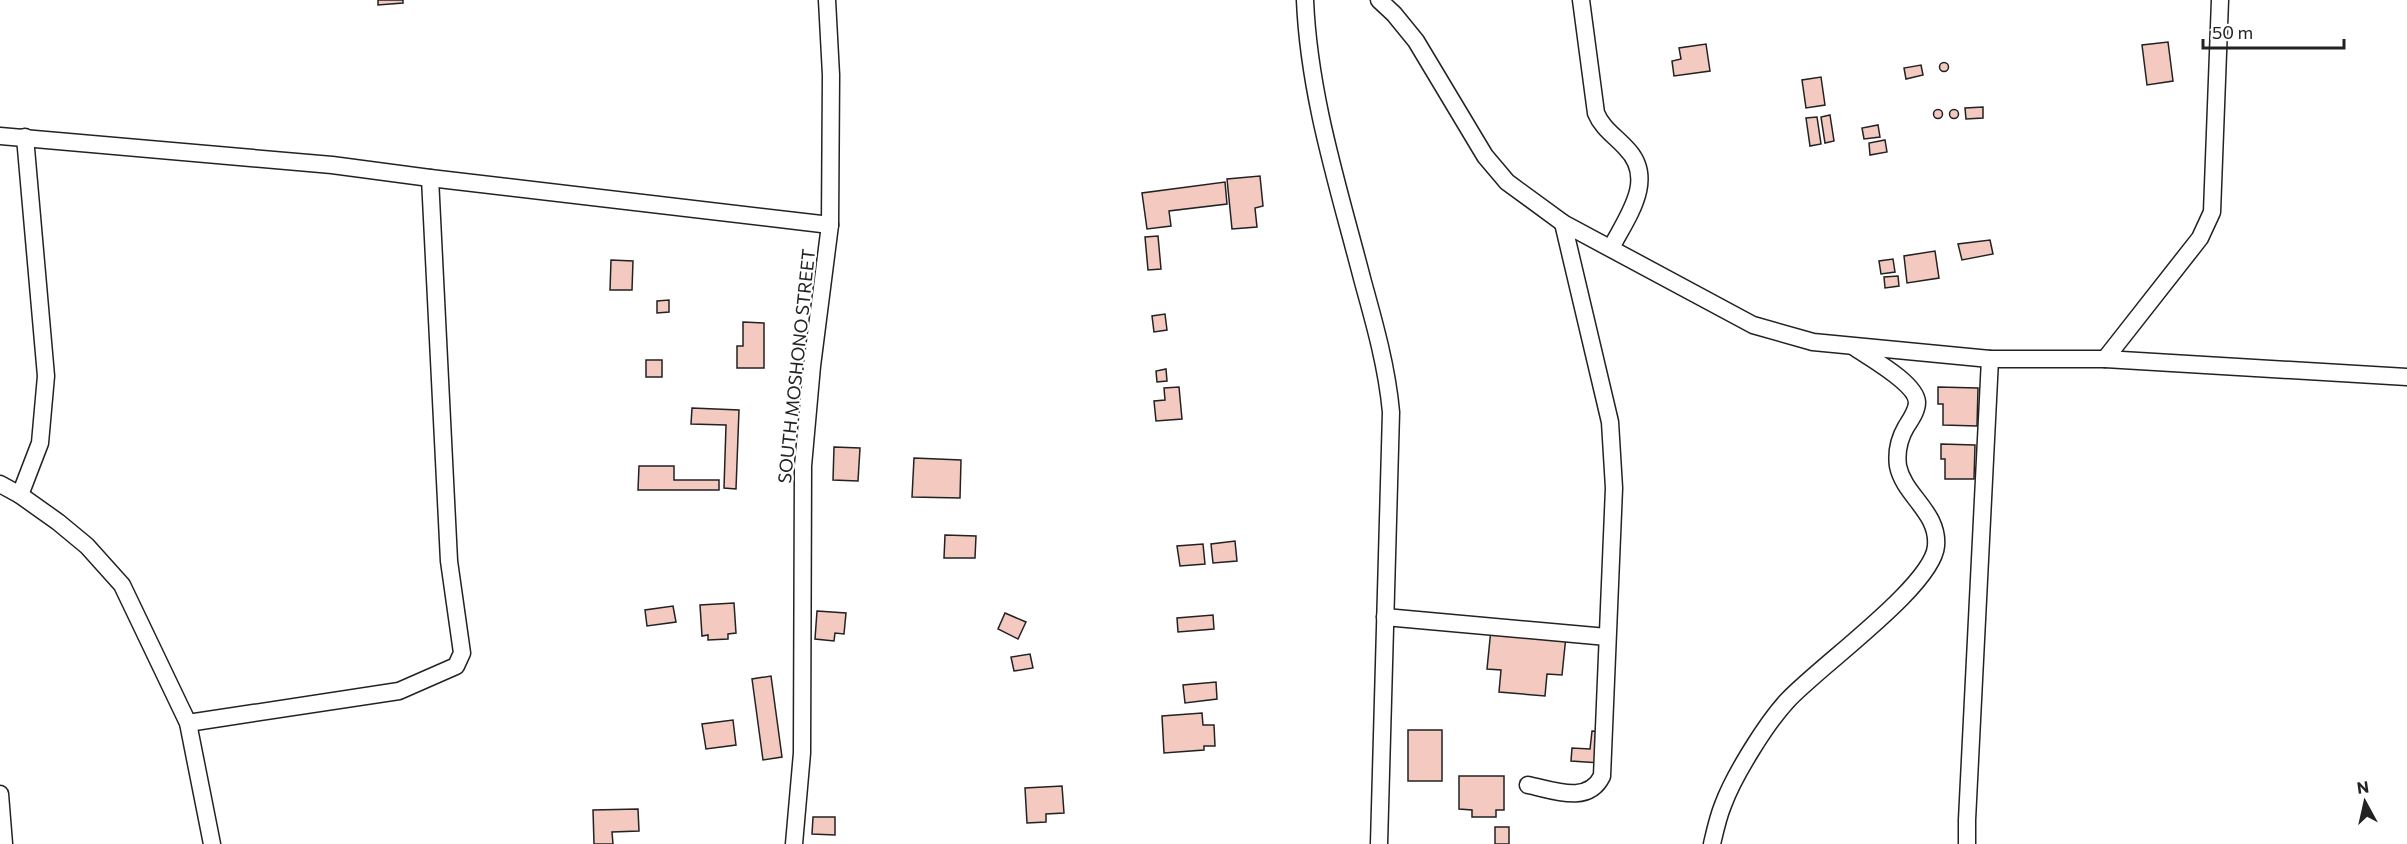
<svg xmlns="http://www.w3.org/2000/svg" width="2407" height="844" font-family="Commissioner,sans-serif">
	<rect width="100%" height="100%" fill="#fff"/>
	<g fill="#f3c9c0" stroke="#222" stroke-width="1.5">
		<polygon points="378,0 403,0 403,3 378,5"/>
		<polygon points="2168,42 2173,81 2147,85 2142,45"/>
		<polygon points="1706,44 1710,71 1674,76 1672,61 1681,59 1679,48"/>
		<circle cx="1944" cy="67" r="4.5"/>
		<polygon points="1921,65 1923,75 1906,79 1904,68"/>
		<polygon points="1821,77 1825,105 1806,108 1802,80"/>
		<polygon points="1983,107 1983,118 1966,119 1965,108"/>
		<circle cx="1938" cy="114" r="4.5"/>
		<circle cx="1954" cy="114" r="4.5"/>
		<polygon points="1830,115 1834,141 1825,143 1821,117"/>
		<polygon points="1817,117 1821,144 1810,146 1806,118"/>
		<polygon points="1878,125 1880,137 1864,139 1862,128"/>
		<polygon points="1885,140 1887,152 1870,155 1869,143"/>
		<polygon points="1260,176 1263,206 1255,208 1257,227 1232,229 1227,179"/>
		<polygon points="1225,182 1227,204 1169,211 1171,226 1147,229 1142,193"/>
		<polygon points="1158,236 1161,269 1148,270 1145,237"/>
		<polygon points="1990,240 1993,254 1962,260 1958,244"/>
		<polygon points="1935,251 1939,278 1907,283 1904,256"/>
		<polygon points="1893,259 1895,272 1881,274 1879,261"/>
		<polygon points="611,260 633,261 632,290 610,290"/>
		<polygon points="1898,276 1899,286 1885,288 1884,277"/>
		<polygon points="669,300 669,312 657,313 657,301"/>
		<polygon points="1165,314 1167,330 1154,332 1152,316"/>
		<polygon points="743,322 764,323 764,368 737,368 737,346 743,346"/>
		<rect x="646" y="360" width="16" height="17"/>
		<polygon points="1166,369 1167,381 1157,382 1156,371"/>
		<polygon points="1179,387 1182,419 1156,421 1154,401 1165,400 1164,388"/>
		<polygon points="1938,387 1978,388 1977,426 1943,425 1943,404 1938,404"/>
		<polygon points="692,408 739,410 736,489 724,488 726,425 691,424"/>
		<polygon points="1941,444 1975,445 1974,479 1945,479 1945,459 1941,459"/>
		<polygon points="834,447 860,448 858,481 833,480"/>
		<polygon points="914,458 961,460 960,498 912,497"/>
		<polygon points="639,466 674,466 674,480 719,480 719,490 638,490"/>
		<polygon points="945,535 976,536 975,558 944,558"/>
		<polygon points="1235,541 1237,561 1213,563 1211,544"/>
		<polygon points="1203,544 1205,564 1180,566 1177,546"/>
		<polygon points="734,603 736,633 728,634 728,639 708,640 708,635 702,636 700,605"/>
		<polygon points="673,606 676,622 647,626 645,610"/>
		<polygon points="817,611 846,613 844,634 835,633 834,641 815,639"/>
		<polygon points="1005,613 1026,622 1018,639 998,629"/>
		<polygon points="1213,615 1214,629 1178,632 1177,618"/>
		<polygon points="1491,629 1566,636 1562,675 1547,674 1545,696 1499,692 1501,670 1487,669"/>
		<polygon points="1030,654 1033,668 1014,671 1011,657"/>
		<polygon points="771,676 782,757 763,760 752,679"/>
		<polygon points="1216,682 1217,699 1185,703 1183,685"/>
		<polygon points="1202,713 1203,725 1214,725 1215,746 1204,746 1204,750 1164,753 1162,716"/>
		<polygon points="733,720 736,745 706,749 702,724"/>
		<rect x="1408" y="730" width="34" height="51"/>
		<polygon points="1592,731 1603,732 1600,763 1571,761 1572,748 1590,749"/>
		<polygon points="1459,776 1504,776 1504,810 1496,810 1496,817 1472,817 1472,810 1459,809"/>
		<polygon points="1062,786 1064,813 1046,814 1046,822 1027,823 1025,788"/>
		<polygon points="638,809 639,831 612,832 613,844 594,844 593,810"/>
		<polygon points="813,817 835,817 835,835 812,834"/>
		<rect x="1495" y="827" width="14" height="17"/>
	</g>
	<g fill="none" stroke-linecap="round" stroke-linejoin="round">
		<g stroke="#222" stroke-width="19">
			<g id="minor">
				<path d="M1305,0C1309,97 1339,189 1363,282C1375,325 1387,368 1391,412L1379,844"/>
				<polyline points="1379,0 1394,14 1416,41 1485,156 1507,182 1563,223 1753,325 1813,342 1990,359 2105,359 2407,377"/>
				<path d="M1581,0L1596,113C1602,128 1615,136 1626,148C1657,179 1627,217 1611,248"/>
				<polyline points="0,136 332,165 430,178 830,225"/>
				<polyline points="2105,359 2200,238 2212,212 2220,0"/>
				<polyline points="0,484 20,495 58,522 87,546 122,585 188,723 212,844"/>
				<polyline points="20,495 40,443 46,376 25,137"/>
				<polyline points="1385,617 1607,637"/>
				<polyline points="188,723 399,691 456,666 462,653 449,561 430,178"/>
				<path d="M1528,785C1553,790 1588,805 1602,776L1614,488L1610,422L1563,223"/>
				<polyline points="0,794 4,844"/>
				<polyline points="794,844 802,753 803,466 812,366 830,225 831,75 827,0"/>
				<path d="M1712,844C1715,831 1718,817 1723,805C1734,775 1766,724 1787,701C1818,667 1933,586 1936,546C1939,512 1904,496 1898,466C1896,451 1899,439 1906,427C1911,419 1917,411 1917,402C1916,383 1870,358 1854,347"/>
				<polyline points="1967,844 1967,820 1990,359"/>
			</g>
		</g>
		<use href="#minor" stroke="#fff" stroke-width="16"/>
	</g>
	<g text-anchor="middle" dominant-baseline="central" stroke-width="4.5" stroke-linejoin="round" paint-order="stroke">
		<g font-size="18" fill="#222" stroke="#fff">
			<text transform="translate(796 366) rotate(-84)">SOUTH MOSHONO STREET</text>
		</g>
	</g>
	<g transform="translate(2365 802) rotate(352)" stroke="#ffffff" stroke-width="4.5" paint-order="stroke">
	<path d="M0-4.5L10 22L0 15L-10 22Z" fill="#222222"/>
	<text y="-9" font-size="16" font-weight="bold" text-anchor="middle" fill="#222222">N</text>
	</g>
	<path d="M2203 39v9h141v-9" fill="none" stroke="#222222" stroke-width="3"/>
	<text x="2212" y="39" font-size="18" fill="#222222" stroke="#ffffff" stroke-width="4.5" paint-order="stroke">50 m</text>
</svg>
